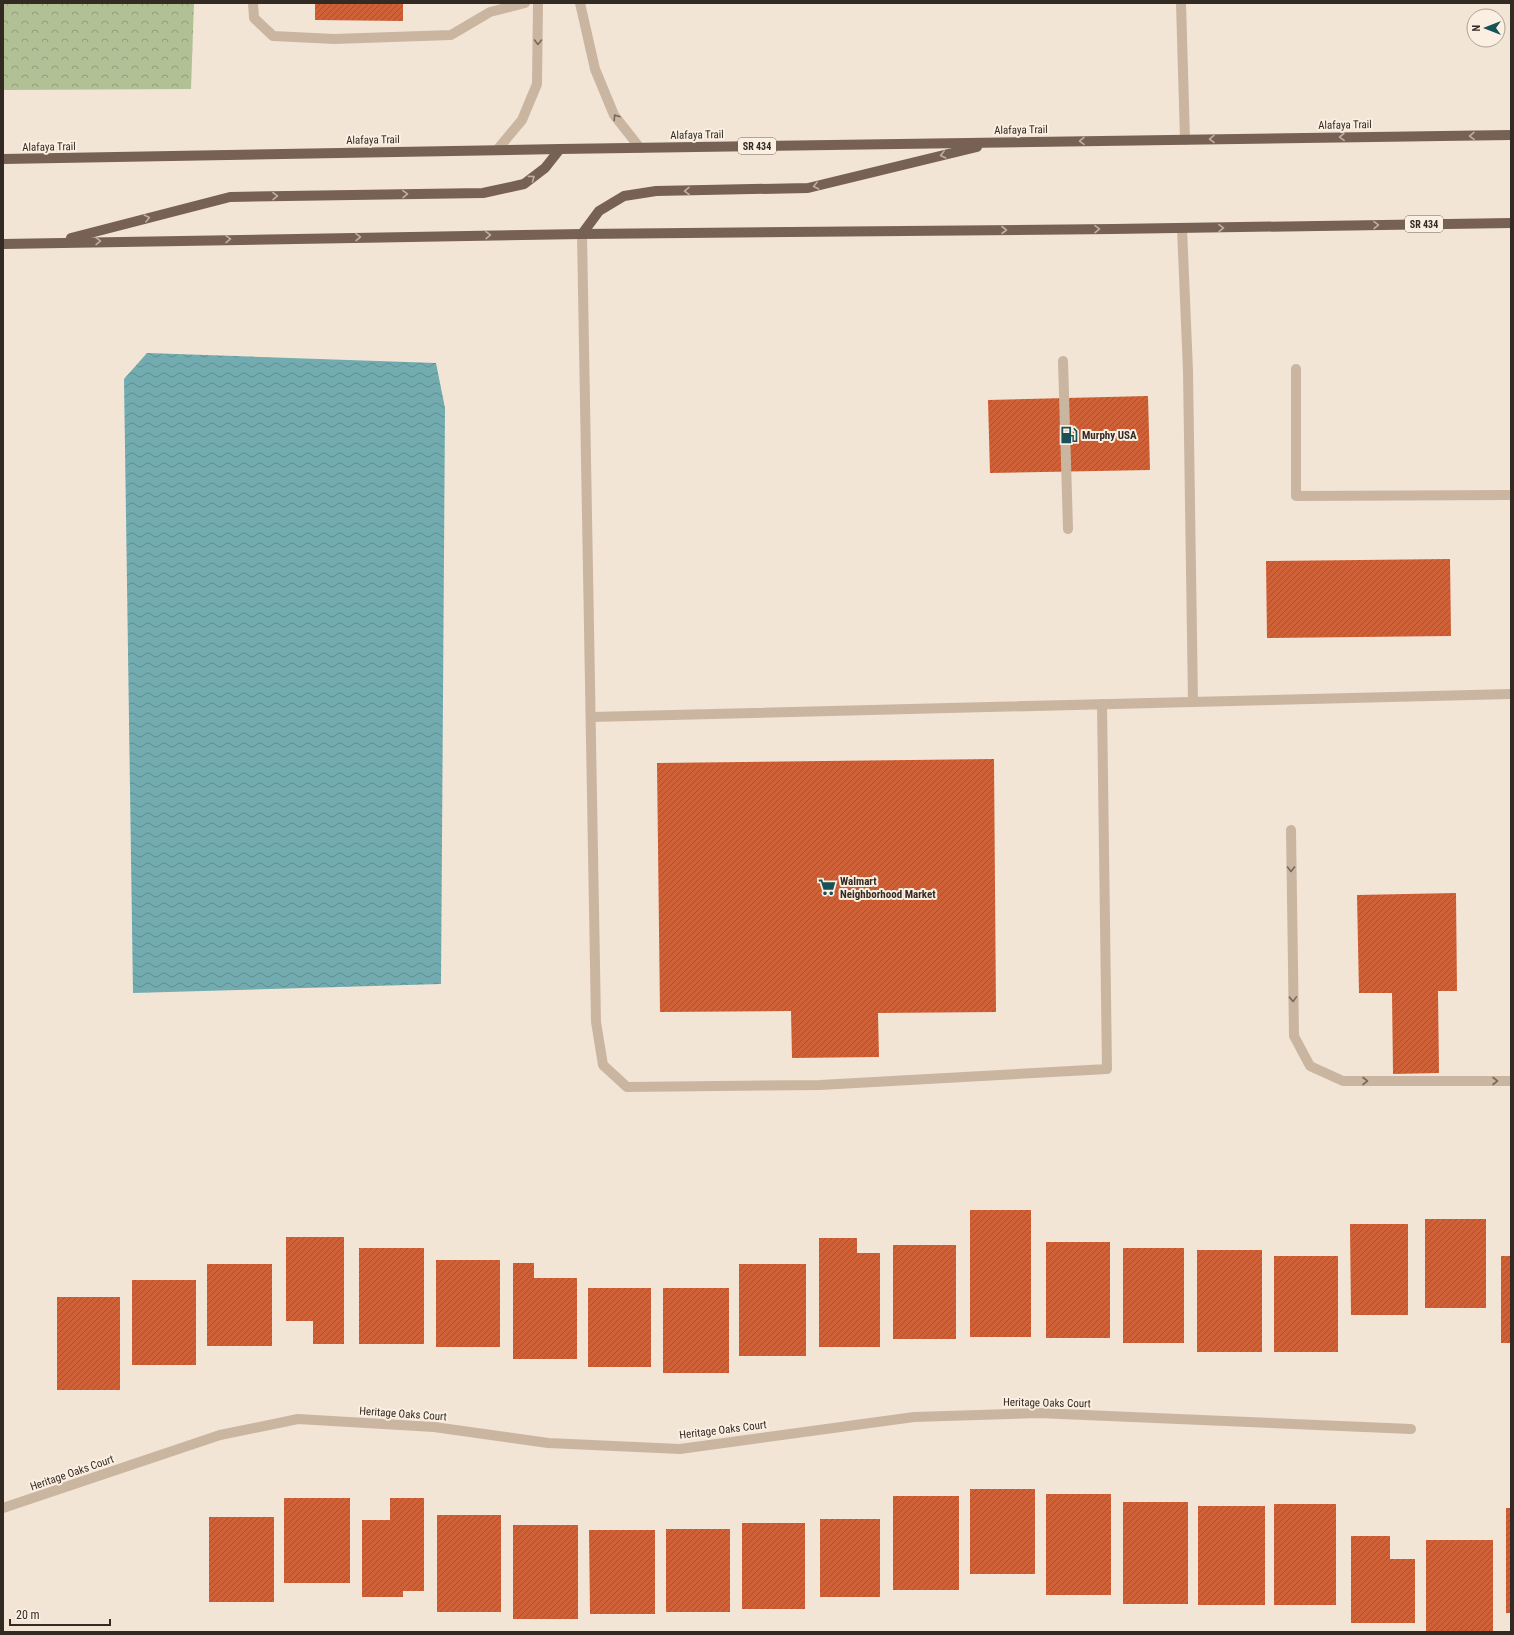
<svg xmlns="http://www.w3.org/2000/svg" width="1514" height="1635" font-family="'Roboto Condensed',sans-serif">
	<defs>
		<pattern id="forest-crowns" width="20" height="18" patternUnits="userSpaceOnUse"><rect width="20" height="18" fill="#b1c195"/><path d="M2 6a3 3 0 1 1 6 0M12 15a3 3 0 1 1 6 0" fill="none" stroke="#919d79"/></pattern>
		<pattern id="water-waves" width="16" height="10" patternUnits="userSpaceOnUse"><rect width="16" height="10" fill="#73acb0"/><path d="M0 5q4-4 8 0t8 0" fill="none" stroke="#5f8c8f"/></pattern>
		<pattern id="building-hatch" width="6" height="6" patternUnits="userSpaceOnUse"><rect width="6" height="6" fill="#ce6138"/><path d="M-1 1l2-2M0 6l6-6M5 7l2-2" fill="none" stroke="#a8502f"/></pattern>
	</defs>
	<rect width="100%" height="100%" fill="#f2e5d5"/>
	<polygon fill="url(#forest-crowns)" points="3,3 194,3 191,89 3,90"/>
	<polygon fill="url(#water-waves)" points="147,353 436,363 445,408 441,984 133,993 124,379"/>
	<g fill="url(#building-hatch)">
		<polygon points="315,3 403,3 403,21 315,20"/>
		<polygon points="1148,396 1150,470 990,473 988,400"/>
		<polygon points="1450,559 1451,636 1267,638 1266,561"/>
		<polygon points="994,759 996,1012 878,1013 879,1057 792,1058 791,1011 660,1012 657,763"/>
		<polygon points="1456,893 1457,991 1438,991 1439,1073 1393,1074 1392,993 1359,993 1357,895"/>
		<rect x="970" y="1210" width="61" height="127"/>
		<rect x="1425" y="1219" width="61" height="89"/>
		<polygon points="1350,1224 1408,1224 1408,1315 1351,1315"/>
		<polygon points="286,1237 344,1237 344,1344 313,1344 313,1321 286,1321"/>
		<polygon points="819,1238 857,1238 857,1253 880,1253 880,1347 819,1347"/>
		<rect x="1046" y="1242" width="64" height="96"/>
		<rect x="893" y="1245" width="63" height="94"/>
		<rect x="359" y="1248" width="65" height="96"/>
		<rect x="1123" y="1248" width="61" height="95"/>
		<rect x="1197" y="1250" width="65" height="102"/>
		<rect x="1274" y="1256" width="64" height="96"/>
		<rect x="1501" y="1256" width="10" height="87"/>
		<rect x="436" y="1260" width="64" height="87"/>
		<polygon points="513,1263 534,1263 534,1278 577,1278 577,1359 513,1359"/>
		<rect x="207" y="1264" width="65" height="82"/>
		<rect x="739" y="1264" width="67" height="92"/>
		<rect x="132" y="1280" width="64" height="85"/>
		<rect x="588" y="1288" width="63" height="79"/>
		<rect x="663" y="1288" width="66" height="85"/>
		<rect x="57" y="1297" width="63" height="93"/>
		<rect x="970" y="1489" width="65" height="85"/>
		<rect x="1046" y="1494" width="65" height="101"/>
		<rect x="893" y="1496" width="66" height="94"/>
		<rect x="284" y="1498" width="66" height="85"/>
		<polygon points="390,1498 424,1498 424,1591 403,1591 403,1597 362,1597 362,1520 390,1520"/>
		<rect x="1123" y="1502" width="65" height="102"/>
		<rect x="1274" y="1504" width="62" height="101"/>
		<rect x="1198" y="1506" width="67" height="99"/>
		<rect x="1506" y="1508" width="5" height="105"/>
		<rect x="437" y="1515" width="64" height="97"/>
		<rect x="209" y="1517" width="65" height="85"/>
		<rect x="820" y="1519" width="60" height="78"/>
		<rect x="742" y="1523" width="63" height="86"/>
		<rect x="513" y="1525" width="65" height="94"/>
		<rect x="666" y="1529" width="64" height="83"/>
		<polygon points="589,1530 655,1530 655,1614 590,1614"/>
		<polygon points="1351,1536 1390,1536 1390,1559 1415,1559 1415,1623 1351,1623"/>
		<rect x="1426" y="1540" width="67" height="92"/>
	</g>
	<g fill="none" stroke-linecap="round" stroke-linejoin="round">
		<g stroke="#cab5a1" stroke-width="10">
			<polyline points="253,3 254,18 273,36 334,39 451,35 490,12 525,3"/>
			<polyline points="580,3 595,69 614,115 640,148"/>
			<polyline points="1181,3 1185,140"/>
			<polyline points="497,150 522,120 537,84 538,3"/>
			<polyline points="1182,228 1188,371 1193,702"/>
			<polyline points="582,234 596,1022 603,1065 627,1087 820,1085 1107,1069 1102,704"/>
			<polyline points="1063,361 1068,529"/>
			<polyline points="1296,369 1296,496 1509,495"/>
			<polyline points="591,717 1511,694"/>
			<polyline points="1291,830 1294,1036 1310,1066 1343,1081 1511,1081"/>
		</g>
		<polyline stroke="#cab5a1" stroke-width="10" points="3,1508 220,1435 298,1419 434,1427 548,1443 680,1449 914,1417 1038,1413 1411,1429"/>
		<g stroke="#776154" stroke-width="10">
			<polyline points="3,159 560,149 1511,135"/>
			<polyline points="582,234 599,211 624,196 656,191 808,188 977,147"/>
			<polyline points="71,238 230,197 483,193 524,184 545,168 560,149"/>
			<polyline points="3,244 582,234 1113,229 1511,223"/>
		</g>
	</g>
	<defs><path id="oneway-chevron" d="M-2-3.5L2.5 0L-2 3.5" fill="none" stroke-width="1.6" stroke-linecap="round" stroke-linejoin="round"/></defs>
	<g stroke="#78695c">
		<use href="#oneway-chevron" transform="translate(538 42) rotate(91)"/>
		<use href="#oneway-chevron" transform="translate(616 117) rotate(-124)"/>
		<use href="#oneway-chevron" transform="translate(1291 869) rotate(90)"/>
		<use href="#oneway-chevron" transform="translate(1293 999) rotate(88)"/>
		<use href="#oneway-chevron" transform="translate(1365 1081)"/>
		<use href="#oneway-chevron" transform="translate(1495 1081)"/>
	</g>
	<g stroke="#bfafa2">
		<use href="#oneway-chevron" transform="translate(1472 136) rotate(179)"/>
		<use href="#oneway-chevron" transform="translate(1342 137) rotate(179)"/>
		<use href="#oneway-chevron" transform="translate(1212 139) rotate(179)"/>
		<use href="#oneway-chevron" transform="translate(1082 141) rotate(179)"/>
		<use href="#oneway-chevron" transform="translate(943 155) rotate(166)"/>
		<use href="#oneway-chevron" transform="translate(532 178) rotate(-36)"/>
		<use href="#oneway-chevron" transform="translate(816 186) rotate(166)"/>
		<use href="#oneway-chevron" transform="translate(687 191) rotate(179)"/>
		<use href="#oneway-chevron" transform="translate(405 194) rotate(-1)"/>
		<use href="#oneway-chevron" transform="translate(275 196) rotate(-1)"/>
		<use href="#oneway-chevron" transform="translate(147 218) rotate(-14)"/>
		<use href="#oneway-chevron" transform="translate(1376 225) rotate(-1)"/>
		<use href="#oneway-chevron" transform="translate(1221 228) rotate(-1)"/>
		<use href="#oneway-chevron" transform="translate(1097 229) rotate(-1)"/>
		<use href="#oneway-chevron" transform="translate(1004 230)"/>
		<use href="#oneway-chevron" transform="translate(488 235) rotate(-1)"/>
		<use href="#oneway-chevron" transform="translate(358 237) rotate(-1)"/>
		<use href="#oneway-chevron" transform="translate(228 239) rotate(-1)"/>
		<use href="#oneway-chevron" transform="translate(98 241) rotate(-1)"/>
	</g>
	<defs>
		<g id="fuel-bare" transform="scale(1.38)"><path d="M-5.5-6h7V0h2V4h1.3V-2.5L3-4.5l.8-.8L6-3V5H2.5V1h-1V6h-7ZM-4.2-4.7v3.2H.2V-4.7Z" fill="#185157" stroke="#faefe1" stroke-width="2.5" paint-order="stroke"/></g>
		<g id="supermarket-bare" transform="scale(1.38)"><path d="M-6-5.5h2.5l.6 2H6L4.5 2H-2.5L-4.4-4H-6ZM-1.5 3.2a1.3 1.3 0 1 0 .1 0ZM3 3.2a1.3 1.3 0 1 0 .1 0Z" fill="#185157" stroke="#faefe1" stroke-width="2.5" paint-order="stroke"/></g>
	</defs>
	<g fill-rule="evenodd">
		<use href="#fuel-bare" x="1069" y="435"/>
		<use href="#supermarket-bare" x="827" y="887"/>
	</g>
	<g text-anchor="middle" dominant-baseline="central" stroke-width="4" stroke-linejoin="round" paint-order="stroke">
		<g fill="#faefe1" stroke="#6f655d" stroke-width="1">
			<rect x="738" y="138" width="38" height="16" rx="3"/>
			<rect x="1405" y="216" width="38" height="16" rx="3"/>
		</g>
		<g font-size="10" font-weight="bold" fill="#342a24">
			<text x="757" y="146">SR 434</text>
			<text x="1424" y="224">SR 434</text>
		</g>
		<g font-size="11" fill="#342a24" stroke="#faefe1">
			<text transform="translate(1345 125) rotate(-1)">Alafaya Trail</text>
			<text transform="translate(1021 130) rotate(-1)">Alafaya Trail</text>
			<text transform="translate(697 135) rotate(-1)">Alafaya Trail</text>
			<text transform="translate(373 140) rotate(-1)">Alafaya Trail</text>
			<text transform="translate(49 147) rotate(-1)">Alafaya Trail</text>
			<text transform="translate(1047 1403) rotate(1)">Heritage Oaks Court</text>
			<text transform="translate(403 1414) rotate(4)">Heritage Oaks Court</text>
			<text transform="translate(723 1430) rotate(-7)">Heritage Oaks Court</text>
			<text transform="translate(72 1473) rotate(-19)">Heritage Oaks Court</text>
		</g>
		<g font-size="11" font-weight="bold" fill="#342a24" stroke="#faefe1" text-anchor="start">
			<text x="1082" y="435">Murphy USA</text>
			<text x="840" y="881">Walmart<tspan x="840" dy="13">Neighborhood Market</tspan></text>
		</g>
	</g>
	<rect width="1514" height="1635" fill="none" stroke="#342a24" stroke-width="8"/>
	<g transform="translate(1486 28) rotate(270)"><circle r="19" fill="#faefe1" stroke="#aba095"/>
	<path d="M0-3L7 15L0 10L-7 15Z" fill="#185157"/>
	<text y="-6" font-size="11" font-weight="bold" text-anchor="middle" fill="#342a24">N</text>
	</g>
	<path d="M10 1619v6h100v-6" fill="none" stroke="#342a24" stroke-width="2"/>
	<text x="16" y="1619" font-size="12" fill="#342a24" stroke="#faefe1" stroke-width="3" paint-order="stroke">20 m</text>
</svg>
